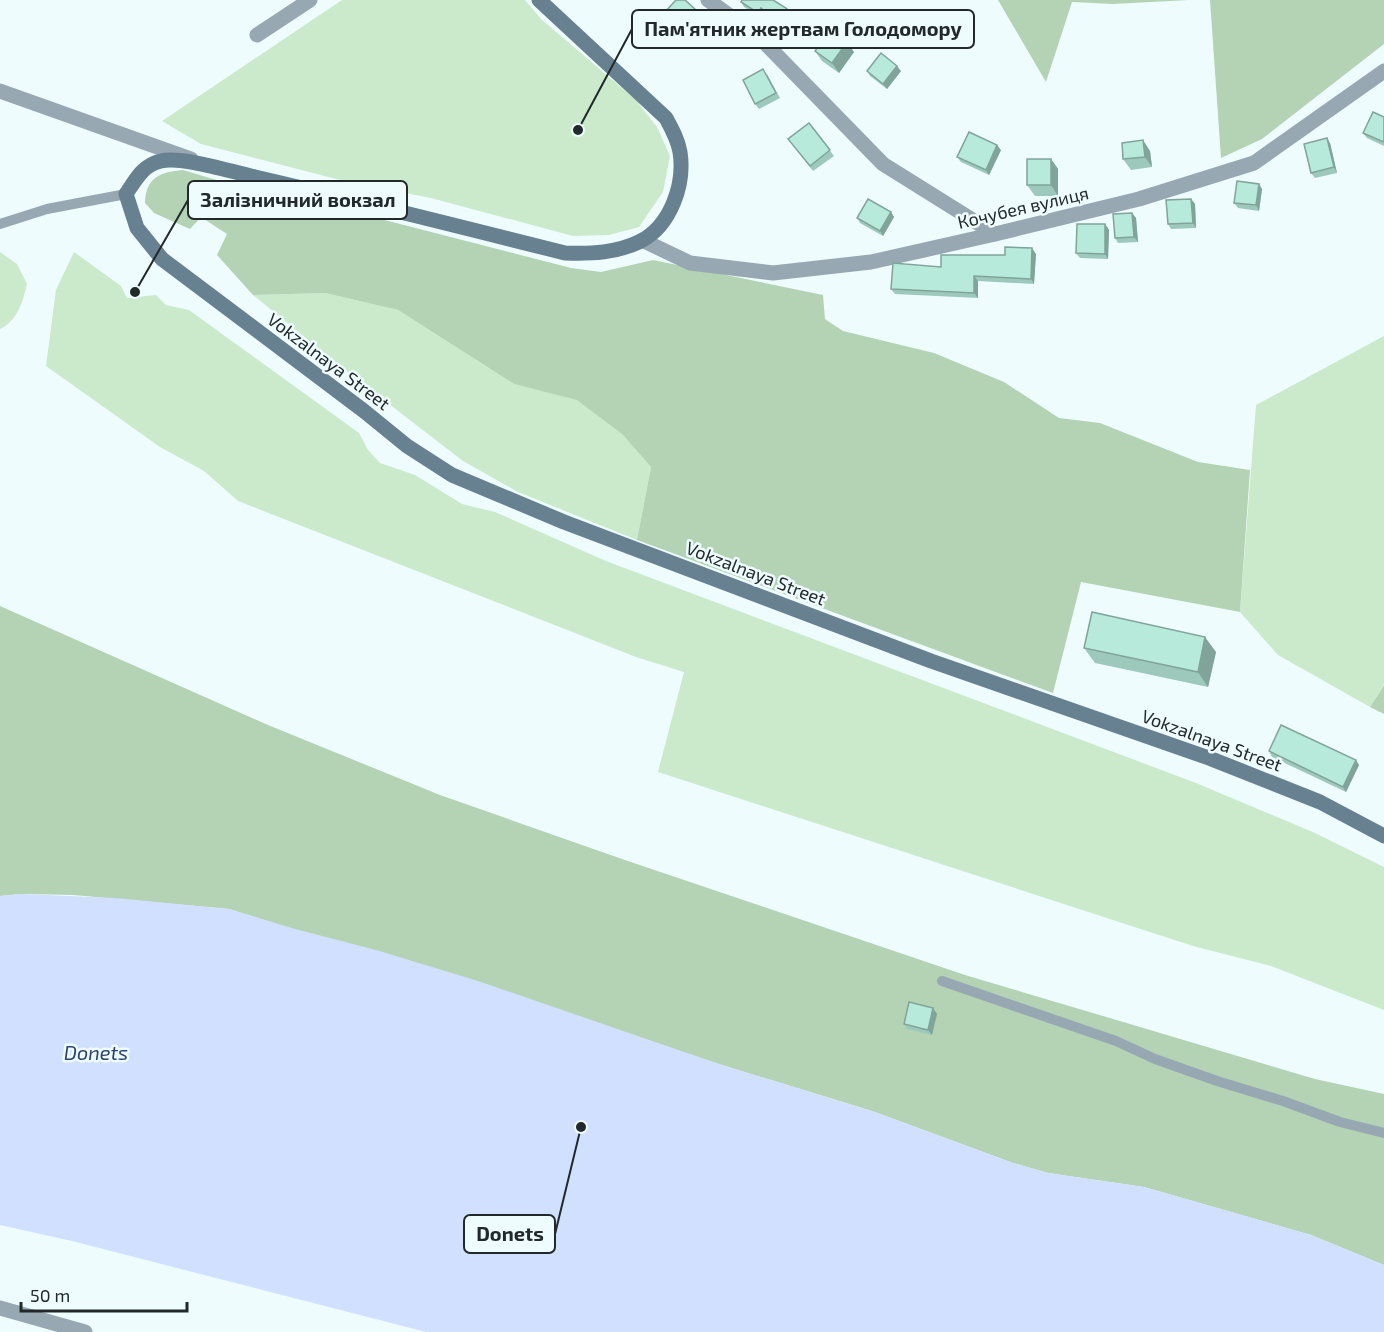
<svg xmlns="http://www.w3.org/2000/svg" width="1384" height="1332" font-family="'Exo 2',sans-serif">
	<rect width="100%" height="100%" fill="#effcfe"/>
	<g fill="#caeacb">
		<polygon points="342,0 525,0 541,19 636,100 657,127 670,156 663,192 639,227 609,235 573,236 431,198 348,182 201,144 162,121"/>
		<path d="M0,252L17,264L27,284C23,301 18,320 0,329Z"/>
		<polygon points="74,252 121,286 127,298 156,295 166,305 189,310 359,433 368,450 380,463 415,475 462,504 495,512 606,561 1196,783 1315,833 1384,867 1384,1010 1271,966 1193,946 658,772 684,672 636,657 238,501 204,471 160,447 46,366 56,290"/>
		<polygon points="325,293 398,310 514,384 577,399 622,434 651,467 637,540 518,492 463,461 350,374 253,295"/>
		<polygon points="1384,336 1384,684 1370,707 1278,655 1240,612 1256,405"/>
	</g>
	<g fill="#b3d3b4">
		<polygon points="998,0 1189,0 1113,4 1072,2 1046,82"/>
		<polygon points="1210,0 1384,0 1384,44 1262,139 1221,158"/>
		<path d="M183,170L250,190L291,196L571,268L601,272L653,260L823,295L825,319L843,331L934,353L1004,382L1059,418L1100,423L1198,462L1250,470L1240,612L1081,582L1053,693L637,540L651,467L622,434L577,400L514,384L398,310L325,293L253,295L217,255L227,234L201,217L190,229L154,213L145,203C146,178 159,172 183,170Z"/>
		<polygon points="0,606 268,725 440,795 622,859 965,975 1315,1079 1384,1094 1384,1265 1311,1235 1144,1187 1048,1173 1013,1163 872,1111 722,1065 229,909 73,895 22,894 0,896"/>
		<polygon points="1384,685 1384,714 1370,707"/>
	</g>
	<polygon fill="#d1e0fe" points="22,894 115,898 229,909 295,929 376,950 478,981 722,1065 872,1111 1013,1163 1048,1173 1144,1187 1311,1235 1384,1265 1384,1332 426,1332 72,1241 0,1225 0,896"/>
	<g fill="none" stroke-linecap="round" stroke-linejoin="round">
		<g stroke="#97a8b3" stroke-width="10">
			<polyline points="0,224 47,209 126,194"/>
			<polyline points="942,981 1116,1041 1155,1059 1217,1081 1283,1101 1340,1122 1384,1133"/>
		</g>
		<g stroke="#97a8b3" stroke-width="15">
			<polyline points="708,0 759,37 883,164 995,234"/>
			<polyline points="257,35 310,0"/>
			<polyline points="0,91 191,159"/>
			<polyline points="642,240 690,263 773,273 871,262 995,234 1139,199 1254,163 1384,71"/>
			<polyline points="0,1308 85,1332"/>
		</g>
		<path stroke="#688191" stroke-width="15" d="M539,0L666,118C672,129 678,140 680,152C685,184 671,225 641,241C617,253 591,254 565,253C462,227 359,201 255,177C234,172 181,156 161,161C143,165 136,179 126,194L137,228L162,259L364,411L407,446L452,475L564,522L931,661L1209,758L1320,802L1384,836"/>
	</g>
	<g fill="#9dc9bc">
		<polygon points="741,2 802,21 805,26 794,39 765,14 762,18 744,7"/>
		<polygon points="665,12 707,20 714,30 698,47 672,22"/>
		<polygon points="815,51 854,52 839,73 822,61"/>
		<polygon points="867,71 901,71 887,89 870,76"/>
		<polygon points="767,74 780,98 759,109 755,104"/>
		<polygon points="1384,117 1384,146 1367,138 1363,133"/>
		<polygon points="809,123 834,156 813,171 788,139"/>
		<polygon points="1330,143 1337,173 1315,178 1311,173"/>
		<polygon points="1001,150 989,175 961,162 957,157"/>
		<polygon points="1150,151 1152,167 1131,170 1123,159"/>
		<polygon points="1051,159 1058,169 1058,196 1035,196 1027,185"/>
		<polygon points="1262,189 1259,211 1238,208 1234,203"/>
		<polygon points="1191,199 1195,204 1196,228 1171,229 1168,224"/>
		<polygon points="891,212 894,217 883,236 860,223 857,218"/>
		<polygon points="1132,213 1136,218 1138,242 1118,243 1115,238"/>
		<polygon points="1105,224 1109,230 1108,259 1080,258 1076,253"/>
		<polygon points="1036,254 1034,284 978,281 978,298 895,294 891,289 941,267 1005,255"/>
		<polygon points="1084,648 1216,652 1208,687 1095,663"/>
		<polygon points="1269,751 1359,765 1346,792 1272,757"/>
		<polygon points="937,1014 932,1035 907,1029 904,1024"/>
	</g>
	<g fill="#80a499">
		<polygon points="761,8 765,14 762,18 758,13"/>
		<polygon points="707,20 714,30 698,47 691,37"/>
		<polygon points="802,21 805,26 794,39 790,34"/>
		<polygon points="847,42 854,52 839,73 832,63"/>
		<polygon points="897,66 901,71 887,89 883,84"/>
		<polygon points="1327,138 1330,143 1337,173 1334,167"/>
		<polygon points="1143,140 1150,151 1152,167 1145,157"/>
		<polygon points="997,145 1001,150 989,175 986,170"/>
		<polygon points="1051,159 1058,169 1058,196 1051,185"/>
		<polygon points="1259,184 1262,189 1259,211 1256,205"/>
		<polygon points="1191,199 1195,204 1196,228 1193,223"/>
		<polygon points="891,212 894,217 883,236 880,231"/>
		<polygon points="1132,213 1136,218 1138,242 1134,237"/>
		<polygon points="1105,224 1109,230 1108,259 1105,254"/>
		<polygon points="1032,248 1036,254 1034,284 1031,279"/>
		<polygon points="974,276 978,281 978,298 974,293"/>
		<polygon points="1205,637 1216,652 1208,687 1198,672"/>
		<polygon points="1356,760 1359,765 1346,792 1343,787"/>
		<polygon points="933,1008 937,1014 932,1035 928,1030"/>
	</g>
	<g fill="#b7eadb" stroke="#80a499" stroke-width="1.5">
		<polygon points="676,0 685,0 707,20 691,37 665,12"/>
		<polygon points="742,0 773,0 786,8 802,21 790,34 761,8 758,13 741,2"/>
		<polygon points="828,33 835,33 847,42 832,63 815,51"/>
		<polygon points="881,53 897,66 883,84 867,71"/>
		<polygon points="763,69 776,93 755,104 743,80"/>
		<polygon points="1373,112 1384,117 1384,142 1363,133"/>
		<polygon points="809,123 830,150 810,166 788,139"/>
		<polygon points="969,132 997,145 986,170 957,157"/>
		<polygon points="1327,138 1334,167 1311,173 1304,144"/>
		<polygon points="1143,140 1145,157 1123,159 1122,143"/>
		<rect x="1027" y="159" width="24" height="26"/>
		<polygon points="1237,181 1259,184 1256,205 1234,203"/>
		<polygon points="868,199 891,212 880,231 857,218"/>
		<polygon points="1191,199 1193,223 1168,224 1166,200"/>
		<polygon points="1132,213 1134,237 1115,238 1113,214"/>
		<polygon points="1077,224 1105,224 1105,254 1076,253"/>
		<polygon points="1005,247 1032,248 1031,279 974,276 974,293 891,289 893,263 941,267 941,255 1005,255"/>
		<polygon points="1092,612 1205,637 1198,672 1084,648"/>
		<polygon points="1281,725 1356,760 1343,787 1269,751"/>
		<polygon points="909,1002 933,1008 928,1030 904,1024"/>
	</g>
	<g text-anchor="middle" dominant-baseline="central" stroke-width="5" stroke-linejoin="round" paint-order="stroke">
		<g font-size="18" fill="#21292a" stroke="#effcfe">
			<text transform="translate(1023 207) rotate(-13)">Кочубея вулиця</text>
			<text transform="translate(329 361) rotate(37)">Vokzalnaya Street</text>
			<text transform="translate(756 573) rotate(21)">Vokzalnaya Street</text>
			<text transform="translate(1212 740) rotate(20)">Vokzalnaya Street</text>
		</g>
		<g font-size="20" font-style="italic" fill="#2e4272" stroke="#effcfe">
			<text x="96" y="1052">Donets</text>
		</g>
	</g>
	<path fill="none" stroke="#21292a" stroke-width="2" d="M578 130L632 29M135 292L188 200M581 1127L555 1234"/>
	<g fill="#21292a" stroke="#effcfe" stroke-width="2">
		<circle cx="578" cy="130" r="6"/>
		<circle cx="135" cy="292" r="6"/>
		<circle cx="581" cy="1127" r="6"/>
	</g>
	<g fill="#effcfe" stroke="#21292a" stroke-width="2">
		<rect x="632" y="10" width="342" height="38" rx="6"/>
		<rect x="188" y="181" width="219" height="38" rx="6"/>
		<rect x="464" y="1215" width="91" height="38" rx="6"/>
	</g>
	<g font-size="20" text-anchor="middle" font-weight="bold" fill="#21292a">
		<text x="803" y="36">Пам'ятник жертвам Голодомору</text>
		<text x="298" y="207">Залізничний вокзал</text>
		<text x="510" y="1241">Donets</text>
	</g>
	<path d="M21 1302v9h166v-9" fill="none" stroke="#21292a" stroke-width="3"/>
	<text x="30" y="1302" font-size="18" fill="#21292a" stroke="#effcfe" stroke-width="4.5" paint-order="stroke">50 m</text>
</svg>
